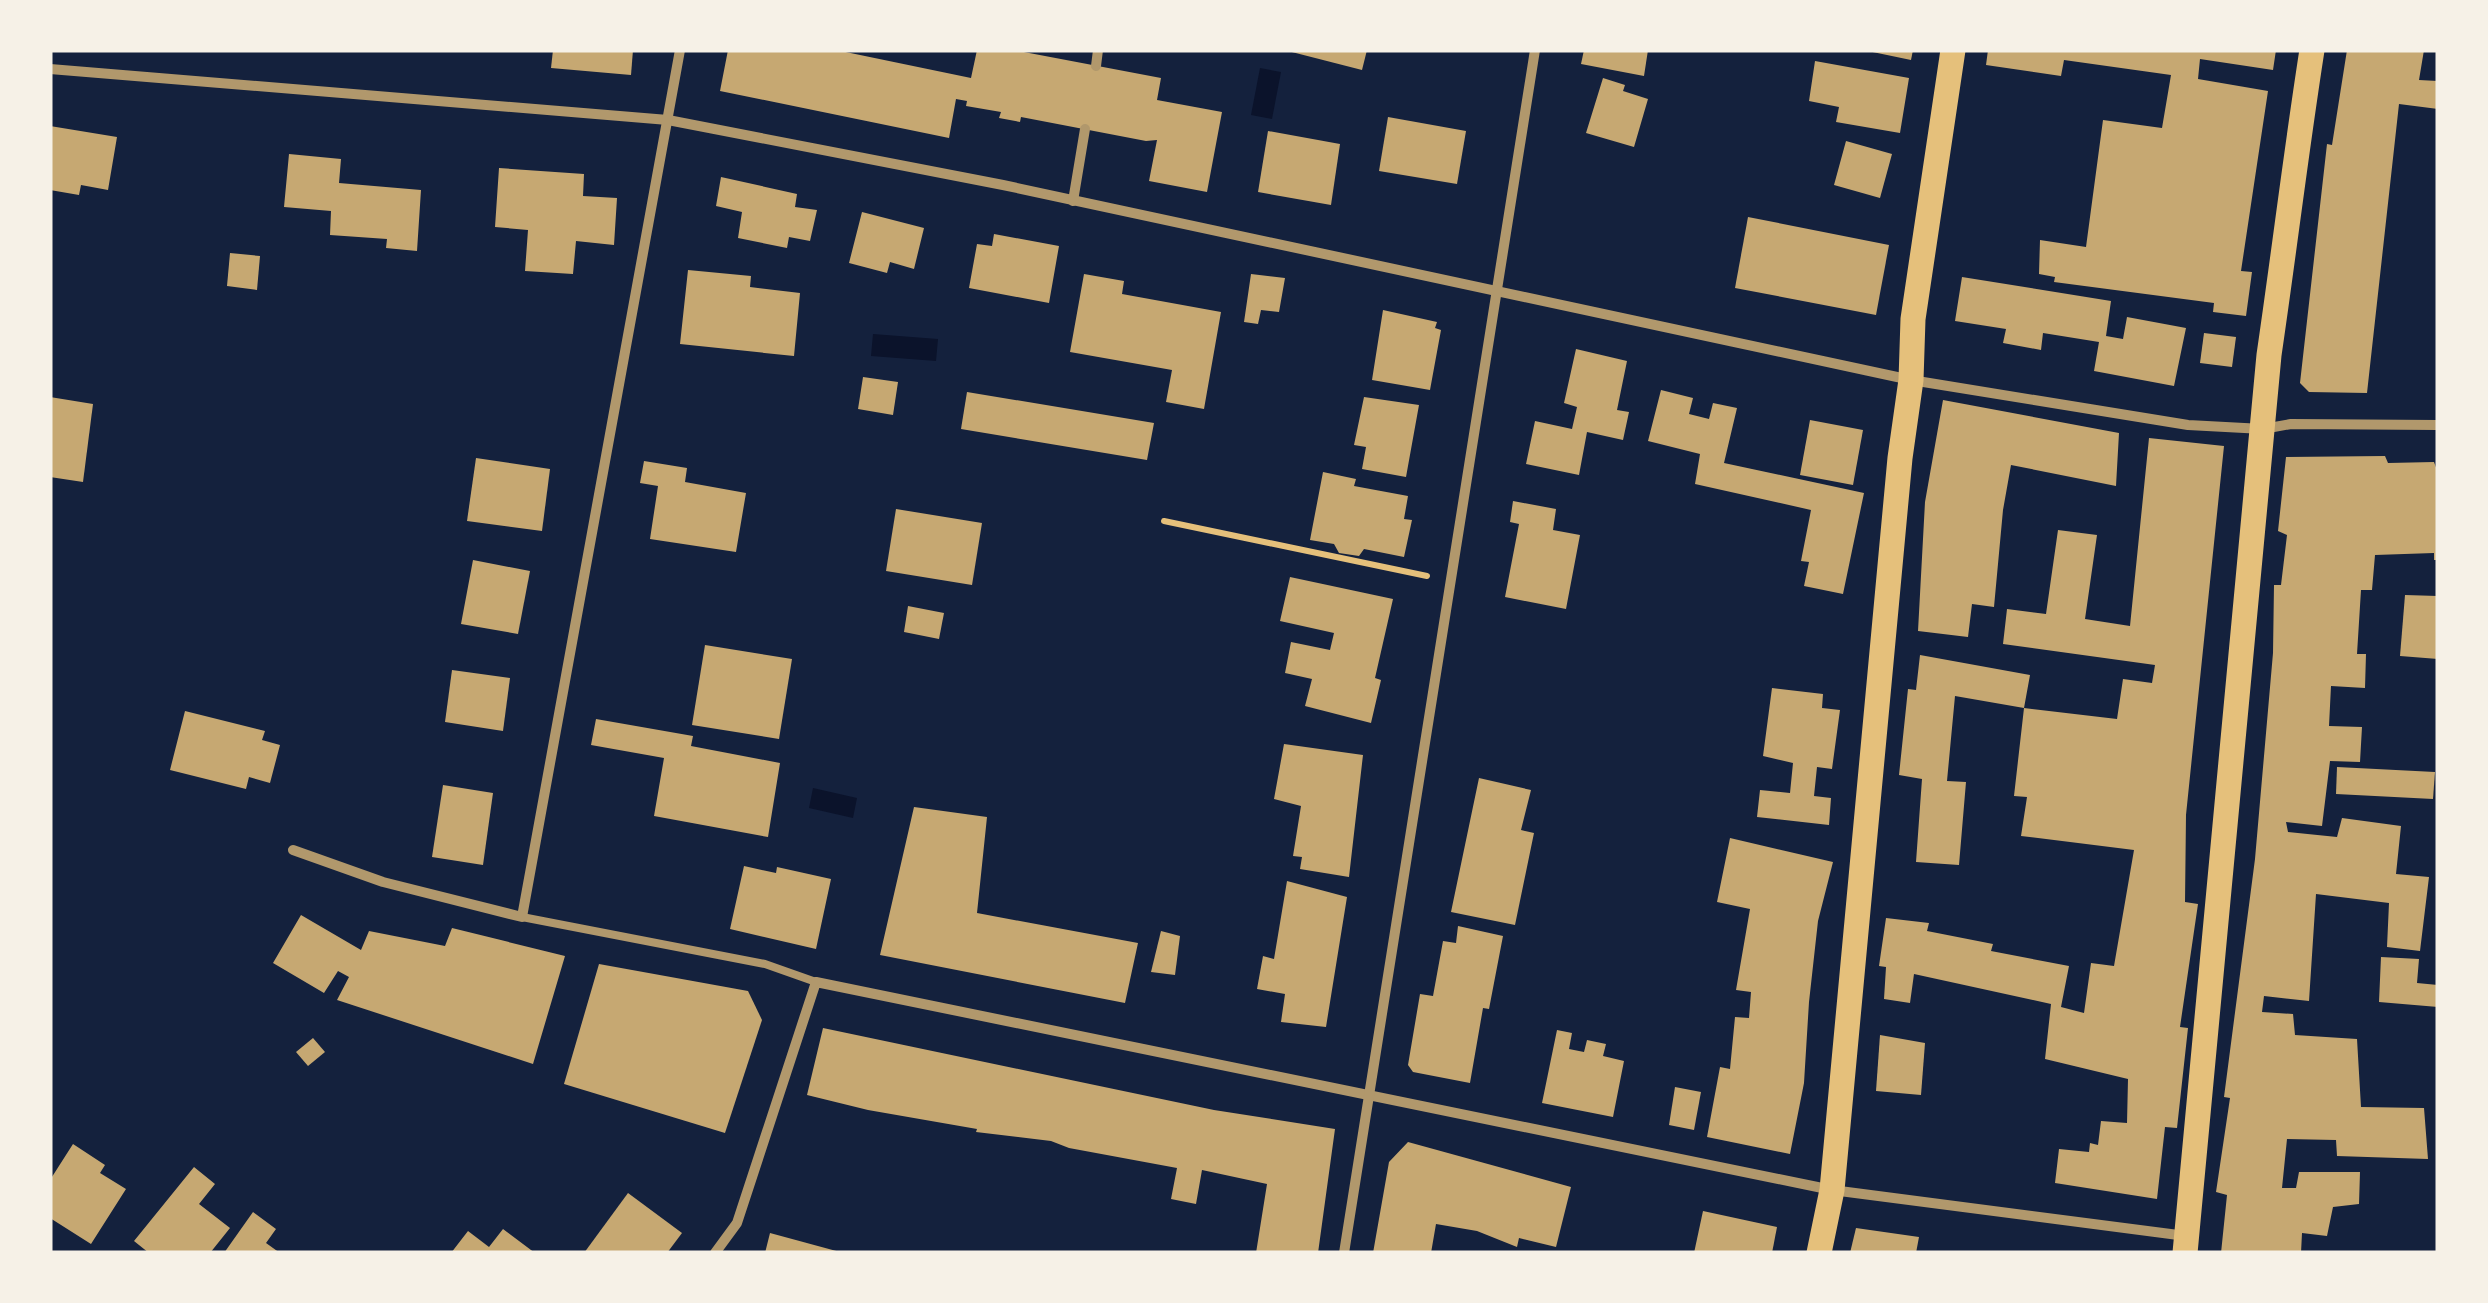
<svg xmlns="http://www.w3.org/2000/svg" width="2488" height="1303" font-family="Signika,sans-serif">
	<rect width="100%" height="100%" fill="#14213d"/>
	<g fill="#0b132b">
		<polygon points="1260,68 1281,72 1272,119 1251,115"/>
		<polygon points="873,334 938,339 936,361 871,356"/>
		<polygon points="813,788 857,798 853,818 809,808"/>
	</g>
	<g fill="#c6a872">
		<polygon points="553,50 633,50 631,75 551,68"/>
		<polygon points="728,50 836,50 971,78 977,50 1013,50 1161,78 1157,100 1222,112 1207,192 1149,181 1157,140 1146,141 1021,117 1020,122 999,118 1001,112 966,106 967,101 956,99 949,138 720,91"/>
		<polygon points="1284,50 1367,50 1362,70"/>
		<polygon points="1584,50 1648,50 1644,76 1581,64"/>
		<polygon points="1863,50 1913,50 1911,60"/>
		<polygon points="1988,50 2276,50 2273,70 2200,59 2198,79 2268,91 2241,271 2252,272 2246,316 2213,312 2214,303 2054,282 2055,277 2039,274 2040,240 2086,247 2103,120 2162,128 2171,75 2064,60 2061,76 1986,65"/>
		<polygon points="2347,50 2424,50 2419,80 2438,81 2438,109 2399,104 2367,393 2309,392 2300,383 2327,144 2332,145"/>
		<polygon points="1815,61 1909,78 1900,133 1836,122 1839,107 1809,101"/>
		<polygon points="1603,78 1625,85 1623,91 1648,99 1634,147 1586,133"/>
		<polygon points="1388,117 1466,131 1457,184 1379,171"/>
		<polygon points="50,126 117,137 108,190 81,185 79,195 50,190"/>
		<polygon points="1268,131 1340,144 1331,205 1258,192"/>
		<polygon points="1846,141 1892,154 1880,198 1834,185"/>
		<polygon points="289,154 341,159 339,183 421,190 417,251 386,248 387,239 330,235 331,211 284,207"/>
		<polygon points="499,168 584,174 583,196 617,198 614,245 576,241 573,274 525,271 528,230 495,227"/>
		<polygon points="721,177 797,194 795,207 817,210 810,241 789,237 787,248 738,238 742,212 716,206"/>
		<polygon points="862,212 924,228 914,269 890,262 887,273 849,263"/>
		<polygon points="1748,217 1889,245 1876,315 1735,288"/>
		<polygon points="994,234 1059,246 1049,303 969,288 977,244 992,246"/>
		<polygon points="230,253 260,256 257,290 227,286"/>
		<polygon points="688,270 751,276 750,287 800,293 794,356 680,344"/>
		<polygon points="1084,274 1124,281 1122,294 1221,312 1204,409 1166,402 1172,370 1070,352"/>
		<polygon points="1251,274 1285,278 1279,312 1261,310 1258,324 1244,322"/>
		<polygon points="1962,277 2111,301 2106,336 2123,339 2127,317 2186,328 2174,386 2094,371 2099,342 2043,333 2041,350 2003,343 2006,329 1955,321"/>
		<polygon points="1383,310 1437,322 1435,328 1441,330 1430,390 1372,380"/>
		<polygon points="2204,333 2236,337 2232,367 2200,363"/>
		<polygon points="1576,349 1627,361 1617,410 1629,412 1623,440 1587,432 1579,475 1526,464 1535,421 1572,429 1577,407 1564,403"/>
		<polygon points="863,377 898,382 893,415 858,409"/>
		<polygon points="1661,390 1693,398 1689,414 1709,419 1713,403 1737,408 1724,463 1864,493 1843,594 1804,586 1809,562 1801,561 1811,510 1695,484 1700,454 1648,441"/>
		<polygon points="967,392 1154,423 1147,460 961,429"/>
		<polygon points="50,397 93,404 83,482 50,477"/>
		<polygon points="1364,397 1419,405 1406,477 1362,469 1366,447 1354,445"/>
		<polygon points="1943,400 2119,433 2116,486 2011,465 2003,510 1994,607 1972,604 1968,637 1918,631 1925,502"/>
		<polygon points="1810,420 1863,430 1853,485 1800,475"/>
		<polygon points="2149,438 2224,446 2186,815 2185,902 2198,904 2180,1027 2188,1028 2177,1128 2165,1127 2157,1199 2055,1183 2059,1149 2089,1152 2090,1143 2098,1145 2101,1121 2127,1123 2128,1079 2045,1059 2051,1004 1914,974 1910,1003 1884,999 1886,967 1879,966 1886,918 1929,923 1927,931 1993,944 1991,951 2069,966 2061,1007 2084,1013 2091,963 2114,966 2134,850 2021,836 2027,797 2014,796 2024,708 2117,719 2123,679 2152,683 2155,665 2003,644 2007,609 2046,614 2058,530 2097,535 2085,619 2130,626"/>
		<polygon points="2385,456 2388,463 2434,462 2438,473 2438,560 2434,560 2434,553 2375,555 2372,590 2361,590 2357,654 2366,654 2365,688 2331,686 2329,726 2362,727 2360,762 2330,761 2322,826 2286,822 2288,832 2337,837 2342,818 2401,826 2396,874 2429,877 2420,951 2387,947 2389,903 2316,894 2309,1001 2264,996 2262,1012 2293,1014 2295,1035 2357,1039 2361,1107 2424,1108 2428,1159 2337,1156 2336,1140 2287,1139 2282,1188 2296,1188 2299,1172 2360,1172 2359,1204 2333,1207 2327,1236 2302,1233 2301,1253 2221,1253 2227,1195 2216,1192 2230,1098 2224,1097 2255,859 2273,653 2274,585 2281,585 2287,535 2278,531 2286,457"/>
		<polygon points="476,458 550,469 542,531 467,521"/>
		<polygon points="644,461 687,468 685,482 746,493 736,552 650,539 658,486 640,483"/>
		<polygon points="1323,472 1356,479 1354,486 1408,496 1404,519 1412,520 1404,557 1364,549 1359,556 1339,553 1334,544 1310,540"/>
		<polygon points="1513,501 1556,509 1553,530 1580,535 1566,609 1505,597 1519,524 1510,522"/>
		<polygon points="896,509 982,523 972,585 886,571"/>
		<polygon points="473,560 530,571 518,634 461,624"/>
		<polygon points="1290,577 1393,599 1375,678 1381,680 1371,723 1305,706 1312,679 1285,673 1291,642 1330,650 1334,633 1280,621"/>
		<polygon points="2405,595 2438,596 2438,659 2400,656"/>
		<polygon points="908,606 944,613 939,639 904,632"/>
		<polygon points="705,645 792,659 779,739 692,725"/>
		<polygon points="1920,655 2030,675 2024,708 1955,696 1947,781 1966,782 1959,865 1916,862 1922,779 1899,775 1908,689 1916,690"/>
		<polygon points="452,670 510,678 503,731 445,722"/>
		<polygon points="1772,688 1823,694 1822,708 1840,710 1832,769 1817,767 1814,796 1831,798 1829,825 1757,817 1760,790 1790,793 1793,763 1763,756"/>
		<polygon points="185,711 265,731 262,740 280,745 270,783 249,777 246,789 170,770"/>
		<polygon points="596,719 693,736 691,746 780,763 768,837 654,816 664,758 591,745"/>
		<polygon points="1284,744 1363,755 1349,877 1300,869 1302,857 1293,856 1301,806 1274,799"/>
		<polygon points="2337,767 2435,772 2433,799 2336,794"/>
		<polygon points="1479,778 1531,790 1521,830 1534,833 1515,925 1451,912"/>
		<polygon points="443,785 493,793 483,865 432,857"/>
		<polygon points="914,807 987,817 977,913 1138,943 1125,1003 880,955"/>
		<polygon points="1730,838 1833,862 1818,921 1809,1002 1804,1083 1790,1154 1707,1137 1720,1067 1730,1069 1735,1017 1749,1018 1751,992 1736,990 1750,909 1717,902"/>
		<polygon points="744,866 776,873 777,867 831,879 816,949 730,929"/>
		<polygon points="1287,881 1347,897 1326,1027 1281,1022 1285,994 1257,989 1263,956 1274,959"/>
		<polygon points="301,915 361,950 369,931 445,946 452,928 565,956 533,1064 337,1000 349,977 338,971 324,993 273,963"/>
		<polygon points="1458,926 1503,936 1489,1009 1483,1008 1470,1083 1413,1072 1408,1065 1420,994 1433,996 1443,941 1456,943"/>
		<polygon points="1161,931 1180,936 1175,975 1151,972"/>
		<polygon points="2381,957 2419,959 2417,983 2438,985 2438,1007 2379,1002"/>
		<polygon points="599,964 748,991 762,1020 725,1133 564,1084"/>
		<polygon points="823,1028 1214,1110 1335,1129 1318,1253 1256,1253 1267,1184 1202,1170 1196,1204 1171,1199 1177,1168 1069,1148 1051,1141 976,1132 977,1129 868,1110 807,1095"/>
		<polygon points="1557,1030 1572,1033 1569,1049 1584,1052 1587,1040 1606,1044 1603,1056 1624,1061 1613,1117 1542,1103"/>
		<polygon points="1880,1035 1925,1043 1921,1095 1876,1091"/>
		<polygon points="313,1038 325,1052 308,1066 296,1052"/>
		<polygon points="1675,1087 1701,1092 1694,1130 1669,1125"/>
		<polygon points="1408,1142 1571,1187 1556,1247 1519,1238 1517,1247 1477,1231 1436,1224 1431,1253 1373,1253 1389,1162"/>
		<polygon points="73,1144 105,1165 100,1173 126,1189 91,1244 50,1218 50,1180"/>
		<polygon points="194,1167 215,1184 199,1204 230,1228 210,1253 149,1253 134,1241"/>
		<polygon points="628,1193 682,1233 667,1253 584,1253"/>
		<polygon points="1703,1211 1777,1227 1772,1253 1694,1253"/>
		<polygon points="253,1212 276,1229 266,1243 280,1253 224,1253"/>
		<polygon points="1856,1228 1919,1237 1916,1253 1850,1253"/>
		<polygon points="503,1229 535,1253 451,1253 468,1231 489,1247"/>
		<polygon points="770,1233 840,1252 840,1253 765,1253"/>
	</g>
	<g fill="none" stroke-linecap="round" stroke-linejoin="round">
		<polyline stroke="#e5c07b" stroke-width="6" points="1164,521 1427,576"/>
		<polyline stroke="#b1986c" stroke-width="8" points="522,917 765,964 816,982"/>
		<g stroke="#b1986c" stroke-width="10">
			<polyline points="1096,66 1098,50"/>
			<polyline points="50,69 668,120 1003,185 1911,380 2188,425 2263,429 2291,424 2438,425"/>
			<polyline points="1073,201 1085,129"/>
			<polyline points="293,850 383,882 522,917 680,50"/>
			<polyline points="715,1253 737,1223 816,982 1832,1190 2186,1236"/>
			<polyline points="1344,1253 1535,50"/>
		</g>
		<g stroke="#e5c07b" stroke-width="25">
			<polyline points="1819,1253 1832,1190 1900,458 1911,380 1913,319 1953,50"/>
			<path d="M2185,1253L2269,355C2284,253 2296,152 2312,50"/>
		</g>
	</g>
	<rect width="2488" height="1303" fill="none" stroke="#f6f1e7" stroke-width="105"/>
</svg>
